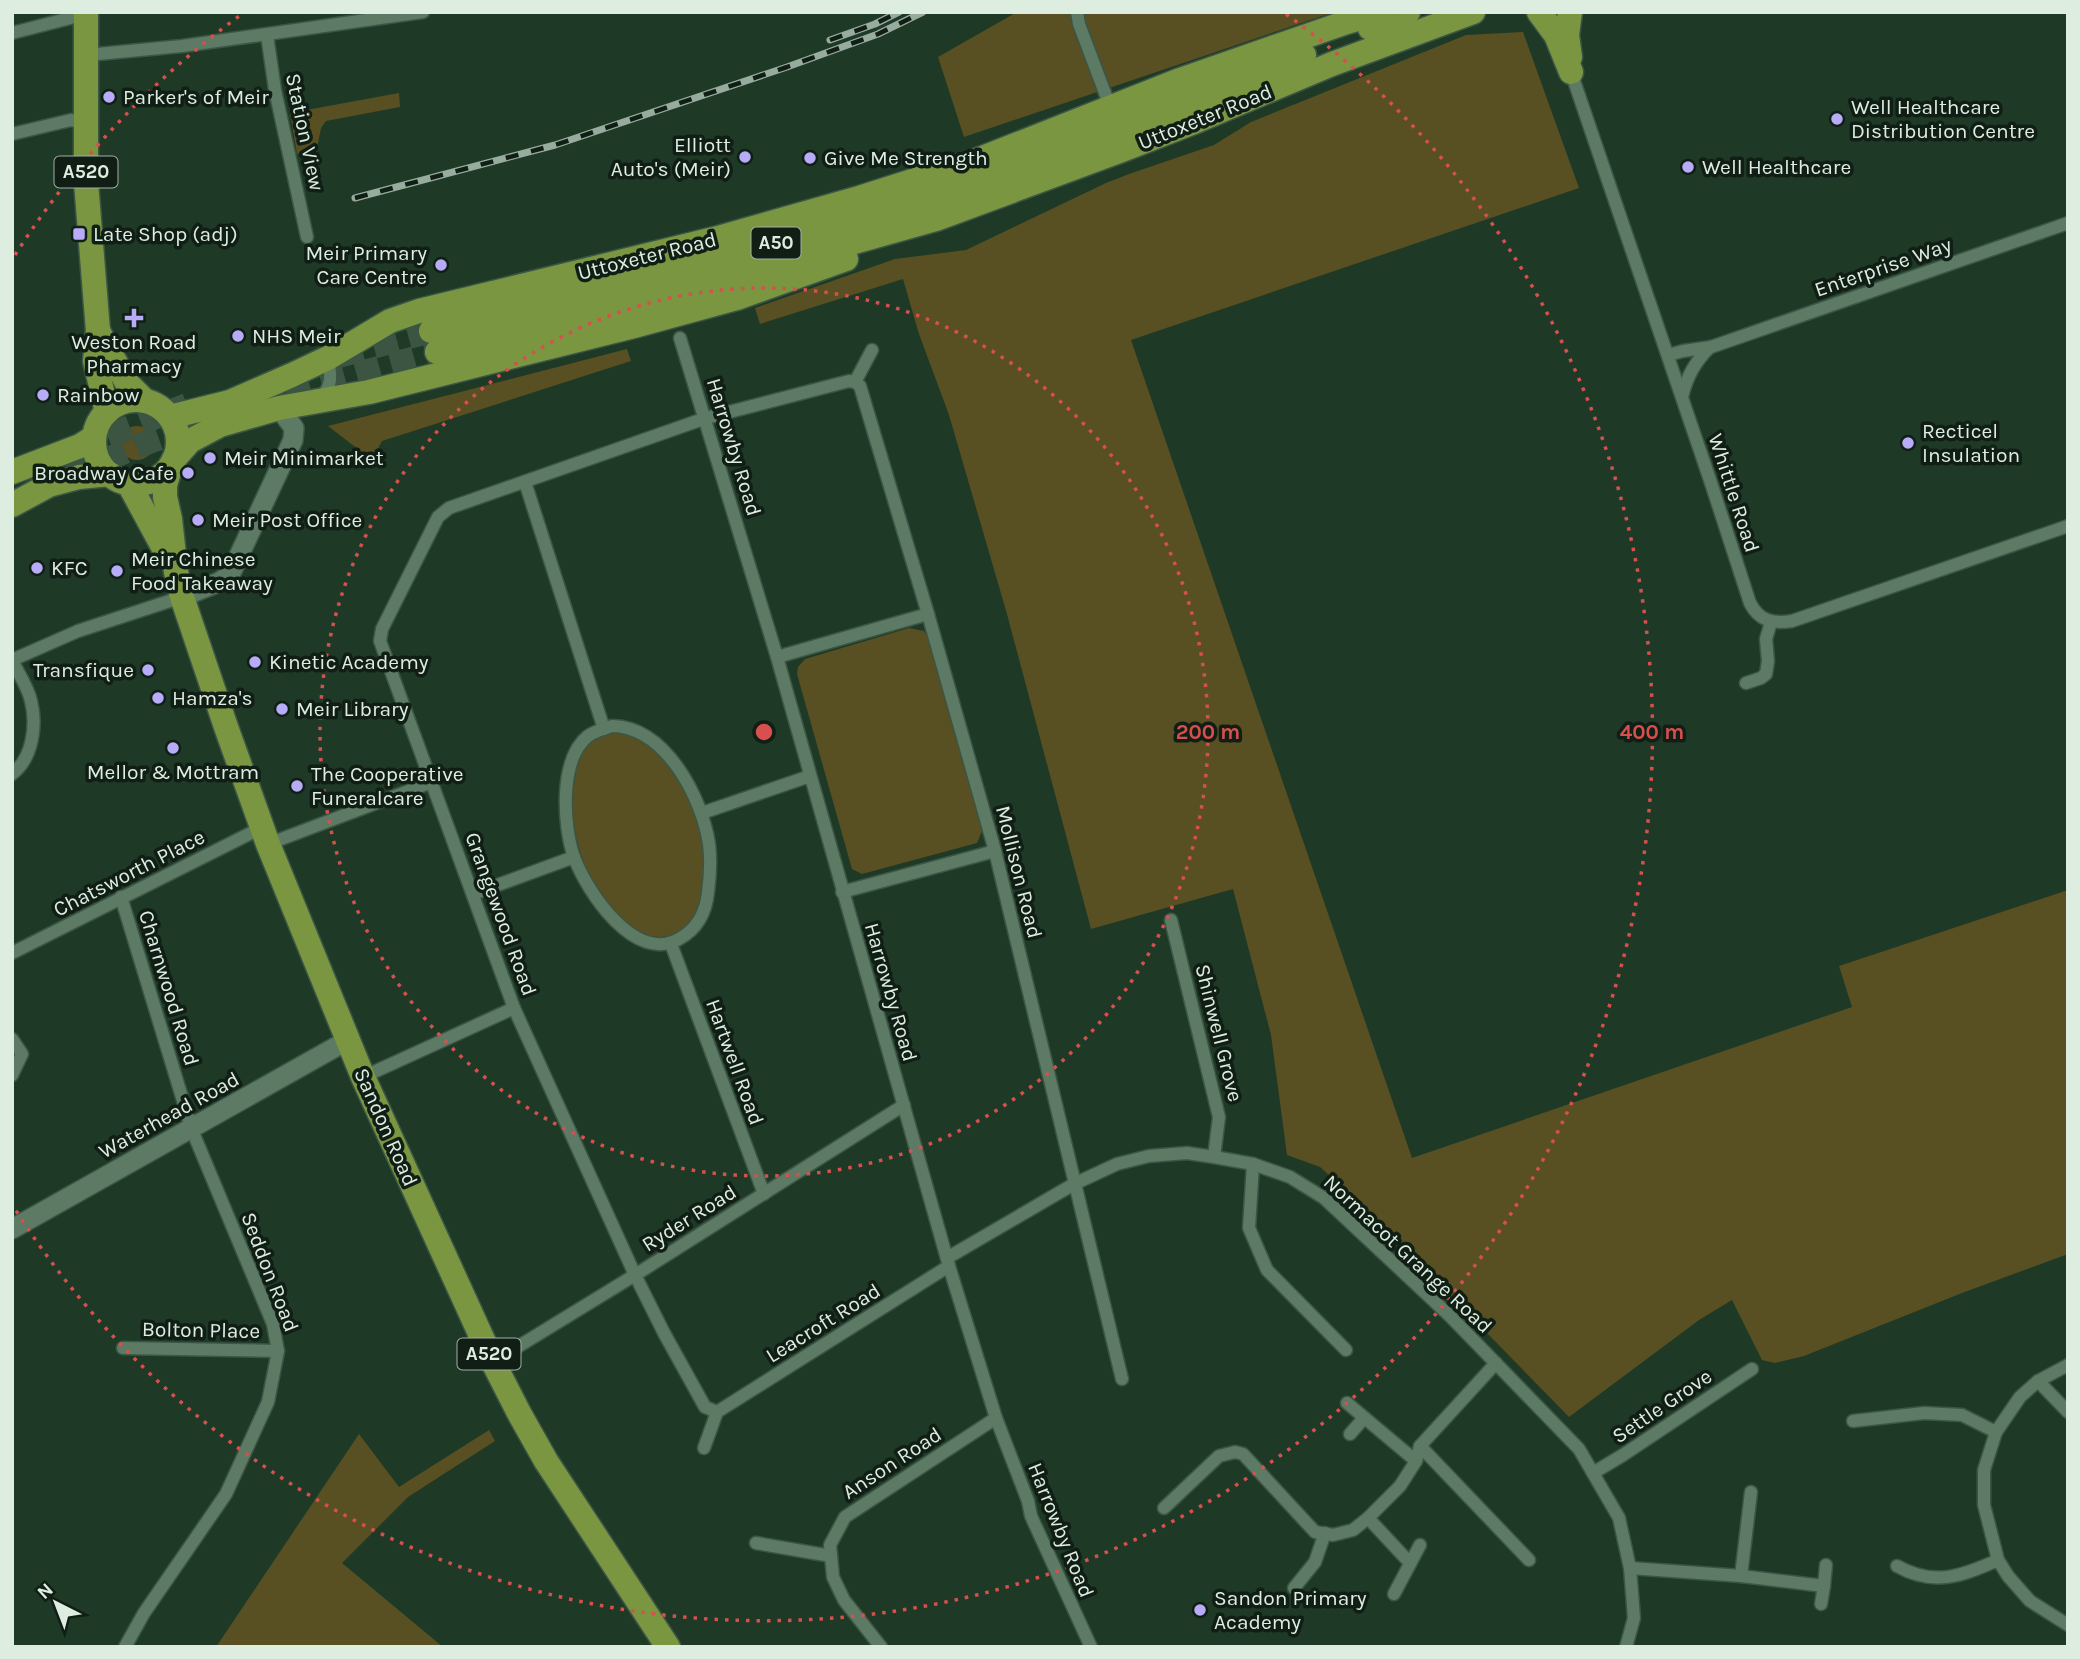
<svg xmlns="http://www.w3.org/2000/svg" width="2080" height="1659" font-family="Karla,sans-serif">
	<rect width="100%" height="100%" fill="#1e3a26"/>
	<g fill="#584f22">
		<polygon points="1017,12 1334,12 964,137 938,57"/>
		<polygon points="1523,32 1579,188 1131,340 1412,1158 1852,1007 1839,966 2068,890 2068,1254 1962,1293 1804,1356 1775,1363 1762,1360 1732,1300 1699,1320 1569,1417 1364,1207 1320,1167 1287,1155 1271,1035 1233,889 1091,929 1007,614 949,415 919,334 903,279 760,324 755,308 895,259 966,250 1106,183 1129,174 1214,145 1251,122 1466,35"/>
		<polygon points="399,93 400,107 326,121 321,128 317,148 297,154 290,113"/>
		<polygon points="627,349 631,361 382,441 372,460 328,426"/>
		<circle cx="137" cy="443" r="17"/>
		<polygon points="909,628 924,631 927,636 982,831 977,843 862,874 852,869 797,674 798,667 805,659"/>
		<path d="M613,733C662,733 697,803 703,845C705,860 704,878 702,893C699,909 693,924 678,932C635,956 590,886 580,851C572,826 571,802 575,777C576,769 577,759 582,752C590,741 601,736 613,733Z"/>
		<polygon points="489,1430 495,1441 408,1497 342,1563 443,1647 216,1647 359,1434 399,1487"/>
	</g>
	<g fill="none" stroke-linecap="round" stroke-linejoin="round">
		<g stroke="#3b5542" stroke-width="24" stroke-dasharray="24 12" stroke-linecap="butt">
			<polyline points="339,356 431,331"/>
			<polyline points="253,405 277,396 437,352"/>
			<polyline points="74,449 187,405"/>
			<polyline points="70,475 141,445 218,417"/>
		</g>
		<g stroke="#3c5646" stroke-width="15">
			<g id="street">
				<polyline points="1077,12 1079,24 1111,109"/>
				<polyline points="12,33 86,14"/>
				<polyline points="267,35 275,90 307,237"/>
				<polyline points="87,55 182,46 423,12"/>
				<path d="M1571,72L1710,480L1750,603C1759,621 1773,624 1792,621L2068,526"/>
				<polyline points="12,134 71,120 87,123"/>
				<polyline points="680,338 777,657 949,1266 996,1418 1028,1501 1031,1516 1091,1647"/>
				<polyline points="1668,355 1683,351 1711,347 2068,223"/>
				<polyline points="855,382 872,350"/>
				<path d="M1682,397C1687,376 1695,362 1710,347"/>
				<path d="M320,399C333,385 331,376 328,358"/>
				<polyline points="525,482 604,729"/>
				<polyline points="777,657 928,614"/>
				<polyline points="1746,683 1761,678 1766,674 1768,661 1766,639 1771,622"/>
				<path d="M612,726C666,727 702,798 709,844C711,859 710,877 708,892C706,913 697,929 679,939C635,964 587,892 574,857C563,826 559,759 588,736C595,731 604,729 612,726Z"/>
				<path d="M12,774C33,758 37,725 31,701C28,687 18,673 12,660L78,631L182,597"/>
				<polyline points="702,813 810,776"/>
				<polyline points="268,844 432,782"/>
				<polyline points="842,892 995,851"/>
				<polyline points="473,894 574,857"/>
				<polyline points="121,897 192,1130 273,1324 278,1351 268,1402 226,1494 144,1613 125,1647"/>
				<polyline points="1171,920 1219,1117 1214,1157"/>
				<polyline points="671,944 764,1194"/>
				<polyline points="12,953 263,827"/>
				<polyline points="12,1039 22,1054 12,1075"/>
				<polyline points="363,1077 514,1008"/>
				<polyline points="1253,1164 1249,1228 1267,1270 1346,1350"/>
				<polyline points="947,1258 1074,1184 1117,1164 1149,1156 1187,1153 1214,1157 1253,1164 1290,1177 1324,1198 1450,1316 1579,1449 1619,1518 1630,1568 1634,1618 1626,1647"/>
				<polyline points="949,1266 717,1412 705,1407 664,1333 635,1275 514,1008 380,641 382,629 438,517 449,508 706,418 849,381 855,382 860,386 928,614 995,851 1122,1379"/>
				<polyline points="123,1348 278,1351"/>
				<polyline points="493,1362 635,1275 904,1105"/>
				<polyline points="2068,1365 2038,1381 2020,1397 1996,1432 1984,1470 1984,1505 1998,1560 2008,1576 2030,1601 2068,1625"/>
				<polyline points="2038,1381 2068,1412"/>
				<polyline points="1347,1403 1416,1461"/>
				<polyline points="1853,1421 1924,1413 1962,1415 1996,1432"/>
				<polyline points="1350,1434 1364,1418"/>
				<polyline points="1420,1446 1529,1560"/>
				<polyline points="704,1448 717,1412"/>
				<polyline points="1593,1473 1623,1455 1752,1369"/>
				<polyline points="1164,1508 1219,1456 1235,1452 1243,1454 1315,1532 1333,1535 1353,1530 1368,1518 1400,1486 1416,1461 1420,1446 1496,1363"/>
				<polyline points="1368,1518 1410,1563"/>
				<polyline points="756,1543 831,1556"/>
				<path d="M1897,1566C1934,1587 1962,1576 1998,1560"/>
				<polyline points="1630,1568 1741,1576 1824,1586 1826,1565"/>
				<polyline points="1741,1576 1751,1492"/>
				<polyline points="1294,1588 1315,1562 1325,1533"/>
				<polyline points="1394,1594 1420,1545"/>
				<polyline points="1821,1604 1824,1586"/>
				<polyline points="881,1647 844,1600 833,1577 830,1545 845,1517 996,1418"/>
			</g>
		</g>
		<g stroke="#3c5646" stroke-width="22">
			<g id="secondary">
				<polyline points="182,597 219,582 230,575 293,440 294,428 279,408"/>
				<polyline points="12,1229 348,1040"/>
			</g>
		</g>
		<g stroke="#3c5646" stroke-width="27">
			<g id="highway">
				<polyline points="86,12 86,182 98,331 95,361 107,412"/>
				<polyline points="1539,12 1556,35 1571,72"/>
				<polyline points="1370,28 1408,12"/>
				<polyline points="1570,57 1567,35 1570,12"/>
				<polyline points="98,331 127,383 145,401"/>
				<polyline points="431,331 741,253 935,198 1114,131 1304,55"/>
				<polyline points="437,352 673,293 936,219 1122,150 1194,122 1332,64 1473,12"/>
				<circle cx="136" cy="442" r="42"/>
				<polyline points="170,417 230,402 292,375 328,358 390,321 419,311 718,238 859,198 975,161 1180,80 1347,22 1383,12"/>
				<polyline points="174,459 190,441 220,425 279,408 369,392 634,326 737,298 846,259"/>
				<polyline points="171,465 165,485 165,497 170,519 176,572 182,597 226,727 268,844 363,1077 493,1362 519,1413 546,1461 668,1647"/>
				<polyline points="12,472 80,446 94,437"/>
				<polyline points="129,484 168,556"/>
				<polyline points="12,505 49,485 79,477 110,474"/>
			</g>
		</g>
		<use href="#street" stroke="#5c7a64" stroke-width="12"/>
		<use href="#secondary" stroke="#5c7a64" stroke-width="19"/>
		<use href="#highway" stroke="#7a9640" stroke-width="24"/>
		<g stroke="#97ac9d" stroke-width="7">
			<g id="rail">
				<polyline points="830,40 875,24 899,12"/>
				<polyline points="355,198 555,145 787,67 878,34 923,12"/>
			</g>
		</g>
		<use href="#rail" stroke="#111e15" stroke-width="4.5" stroke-dasharray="13" stroke-linecap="butt"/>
	</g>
	<g fill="none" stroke="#d7504d" stroke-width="3.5" stroke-dasharray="3.5 7">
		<circle cx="764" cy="732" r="444"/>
		<path d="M15 255A888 888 0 0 1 242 14M1286 14A888 888 0 1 1 15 1209"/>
	</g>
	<g fill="#b6acf8" stroke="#111e15" stroke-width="2.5">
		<circle cx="109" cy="97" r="7"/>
		<circle cx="1837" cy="119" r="7"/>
		<circle cx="745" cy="157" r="7"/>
		<circle cx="810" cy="158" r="7"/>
		<circle cx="1688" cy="167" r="7"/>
		<rect x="72" y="227" width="14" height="14" rx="3.5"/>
		<circle cx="441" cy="265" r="7"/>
		<path d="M130.5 307.5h7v7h7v7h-7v7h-7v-7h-7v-7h7z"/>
		<circle cx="238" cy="336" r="7"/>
		<circle cx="43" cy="395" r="7"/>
		<circle cx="1908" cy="443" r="7"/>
		<circle cx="210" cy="458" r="7"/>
		<circle cx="188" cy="473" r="7"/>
		<circle cx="198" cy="520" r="7"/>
		<circle cx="37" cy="568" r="7"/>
		<circle cx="117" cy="571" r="7"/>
		<circle cx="255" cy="662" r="7"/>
		<circle cx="148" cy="670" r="7"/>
		<circle cx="158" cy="698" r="7"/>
		<circle cx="282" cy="709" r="7"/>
		<circle cx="173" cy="748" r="7"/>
		<circle cx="297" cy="786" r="7"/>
		<circle cx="1200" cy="1610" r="7"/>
	</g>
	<g text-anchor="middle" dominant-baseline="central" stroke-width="7" stroke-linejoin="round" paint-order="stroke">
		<g fill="#111e15" stroke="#a0b0a4" stroke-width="2">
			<rect x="54.5" y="156.5" width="63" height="31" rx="5"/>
			<rect x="751.5" y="227.5" width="49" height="31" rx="5"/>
			<rect x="457.5" y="1338.5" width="63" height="31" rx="5"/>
		</g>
		<g font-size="19" font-weight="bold" fill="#ddeee1">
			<text x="86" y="172">A520</text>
			<text x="776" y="243">A50</text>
			<text x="489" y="1354">A520</text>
		</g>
		<g font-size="21" fill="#ddeee1" stroke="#111e15" text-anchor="start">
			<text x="123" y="97">Parker's of Meir</text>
			<text x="1851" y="107">Well Healthcare<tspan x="1851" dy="24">Distribution Centre</tspan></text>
			<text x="731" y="145" text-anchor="end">Elliott<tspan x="731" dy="24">Auto's (Meir)</tspan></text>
			<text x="824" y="158">Give Me Strength</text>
			<text x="1702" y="167">Well Healthcare</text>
			<text x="93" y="234">Late Shop (adj)</text>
			<text x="427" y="253" text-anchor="end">Meir Primary<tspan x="427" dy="24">Care Centre</tspan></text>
			<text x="252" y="336">NHS Meir</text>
			<text x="134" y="342" text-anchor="middle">Weston Road<tspan x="134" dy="24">Pharmacy</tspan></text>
			<text x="57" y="395">Rainbow</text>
			<text x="1922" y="431">Recticel<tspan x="1922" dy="24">Insulation</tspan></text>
			<text x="224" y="458">Meir Minimarket</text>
			<text x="174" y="473" text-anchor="end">Broadway Cafe</text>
			<text x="212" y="520">Meir Post Office</text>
			<text x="131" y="559">Meir Chinese<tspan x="131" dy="24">Food Takeaway</tspan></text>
			<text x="51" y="568">KFC</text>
			<text x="269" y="662">Kinetic Academy</text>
			<text x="134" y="670" text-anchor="end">Transfique</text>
			<text x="172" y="698">Hamza's</text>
			<text x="296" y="709">Meir Library</text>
			<text x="173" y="772" text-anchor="middle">Mellor &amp; Mottram</text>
			<text x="311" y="774">The Cooperative<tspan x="311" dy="24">Funeralcare</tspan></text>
			<text x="1214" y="1598">Sandon Primary<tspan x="1214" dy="24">Academy</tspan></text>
		</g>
		<g font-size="21" fill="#ddeee1" stroke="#111e15">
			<text transform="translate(1205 117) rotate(-22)">Uttoxeter Road</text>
			<text transform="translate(305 132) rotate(78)">Station View</text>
			<text transform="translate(647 256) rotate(-14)">Uttoxeter Road</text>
			<text transform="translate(1883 267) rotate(-19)">Enterprise Way</text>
			<text transform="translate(734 447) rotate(73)">Harrowby Road</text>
			<text transform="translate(1734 493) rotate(72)">Whittle Road</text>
			<text transform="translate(1019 872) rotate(76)">Mollison Road</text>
			<text transform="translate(129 873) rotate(-27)">Chatsworth Place</text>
			<text transform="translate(501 914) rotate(70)">Grangewood Road</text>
			<text transform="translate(169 988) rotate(73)">Charnwood Road</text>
			<text transform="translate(891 992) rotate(74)">Harrowby Road</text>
			<text transform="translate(1219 1033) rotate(76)">Shinwell Grove</text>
			<text transform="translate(735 1062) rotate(70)">Hartwell Road</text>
			<text transform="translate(169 1115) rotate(-29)">Waterhead Road</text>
			<text transform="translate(386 1127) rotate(66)">Sandon Road</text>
			<text transform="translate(689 1218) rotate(-32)">Ryder Road</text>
			<text transform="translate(1408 1254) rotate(43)">Normacot Grange Road</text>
			<text transform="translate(270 1272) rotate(69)">Seddon Road</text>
			<text transform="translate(823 1323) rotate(-32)">Leacroft Road</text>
			<text transform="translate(201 1330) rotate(1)">Bolton Place</text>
			<text transform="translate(1662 1406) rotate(-34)">Settle Grove</text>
			<text transform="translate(892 1463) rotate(-33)">Anson Road</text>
			<text transform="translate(1061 1530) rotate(68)">Harrowby Road</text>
		</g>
	</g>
	<circle cx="764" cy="732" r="10" fill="#d7504d" stroke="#111e15" stroke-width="3.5"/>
	<g font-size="21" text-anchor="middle" font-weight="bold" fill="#d7504d" stroke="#111e15" stroke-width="7" stroke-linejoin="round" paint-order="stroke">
		<text x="1208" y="739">200 m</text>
		<text x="1652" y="739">400 m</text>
	</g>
	<rect width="2080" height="1659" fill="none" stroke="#ddeee1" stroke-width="28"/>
	<g transform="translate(56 1603) rotate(318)" stroke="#111e15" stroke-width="5" paint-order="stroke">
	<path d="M0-5L12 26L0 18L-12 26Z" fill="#ddeee1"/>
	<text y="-10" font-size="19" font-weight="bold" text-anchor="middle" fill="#ddeee1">N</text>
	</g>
</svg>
